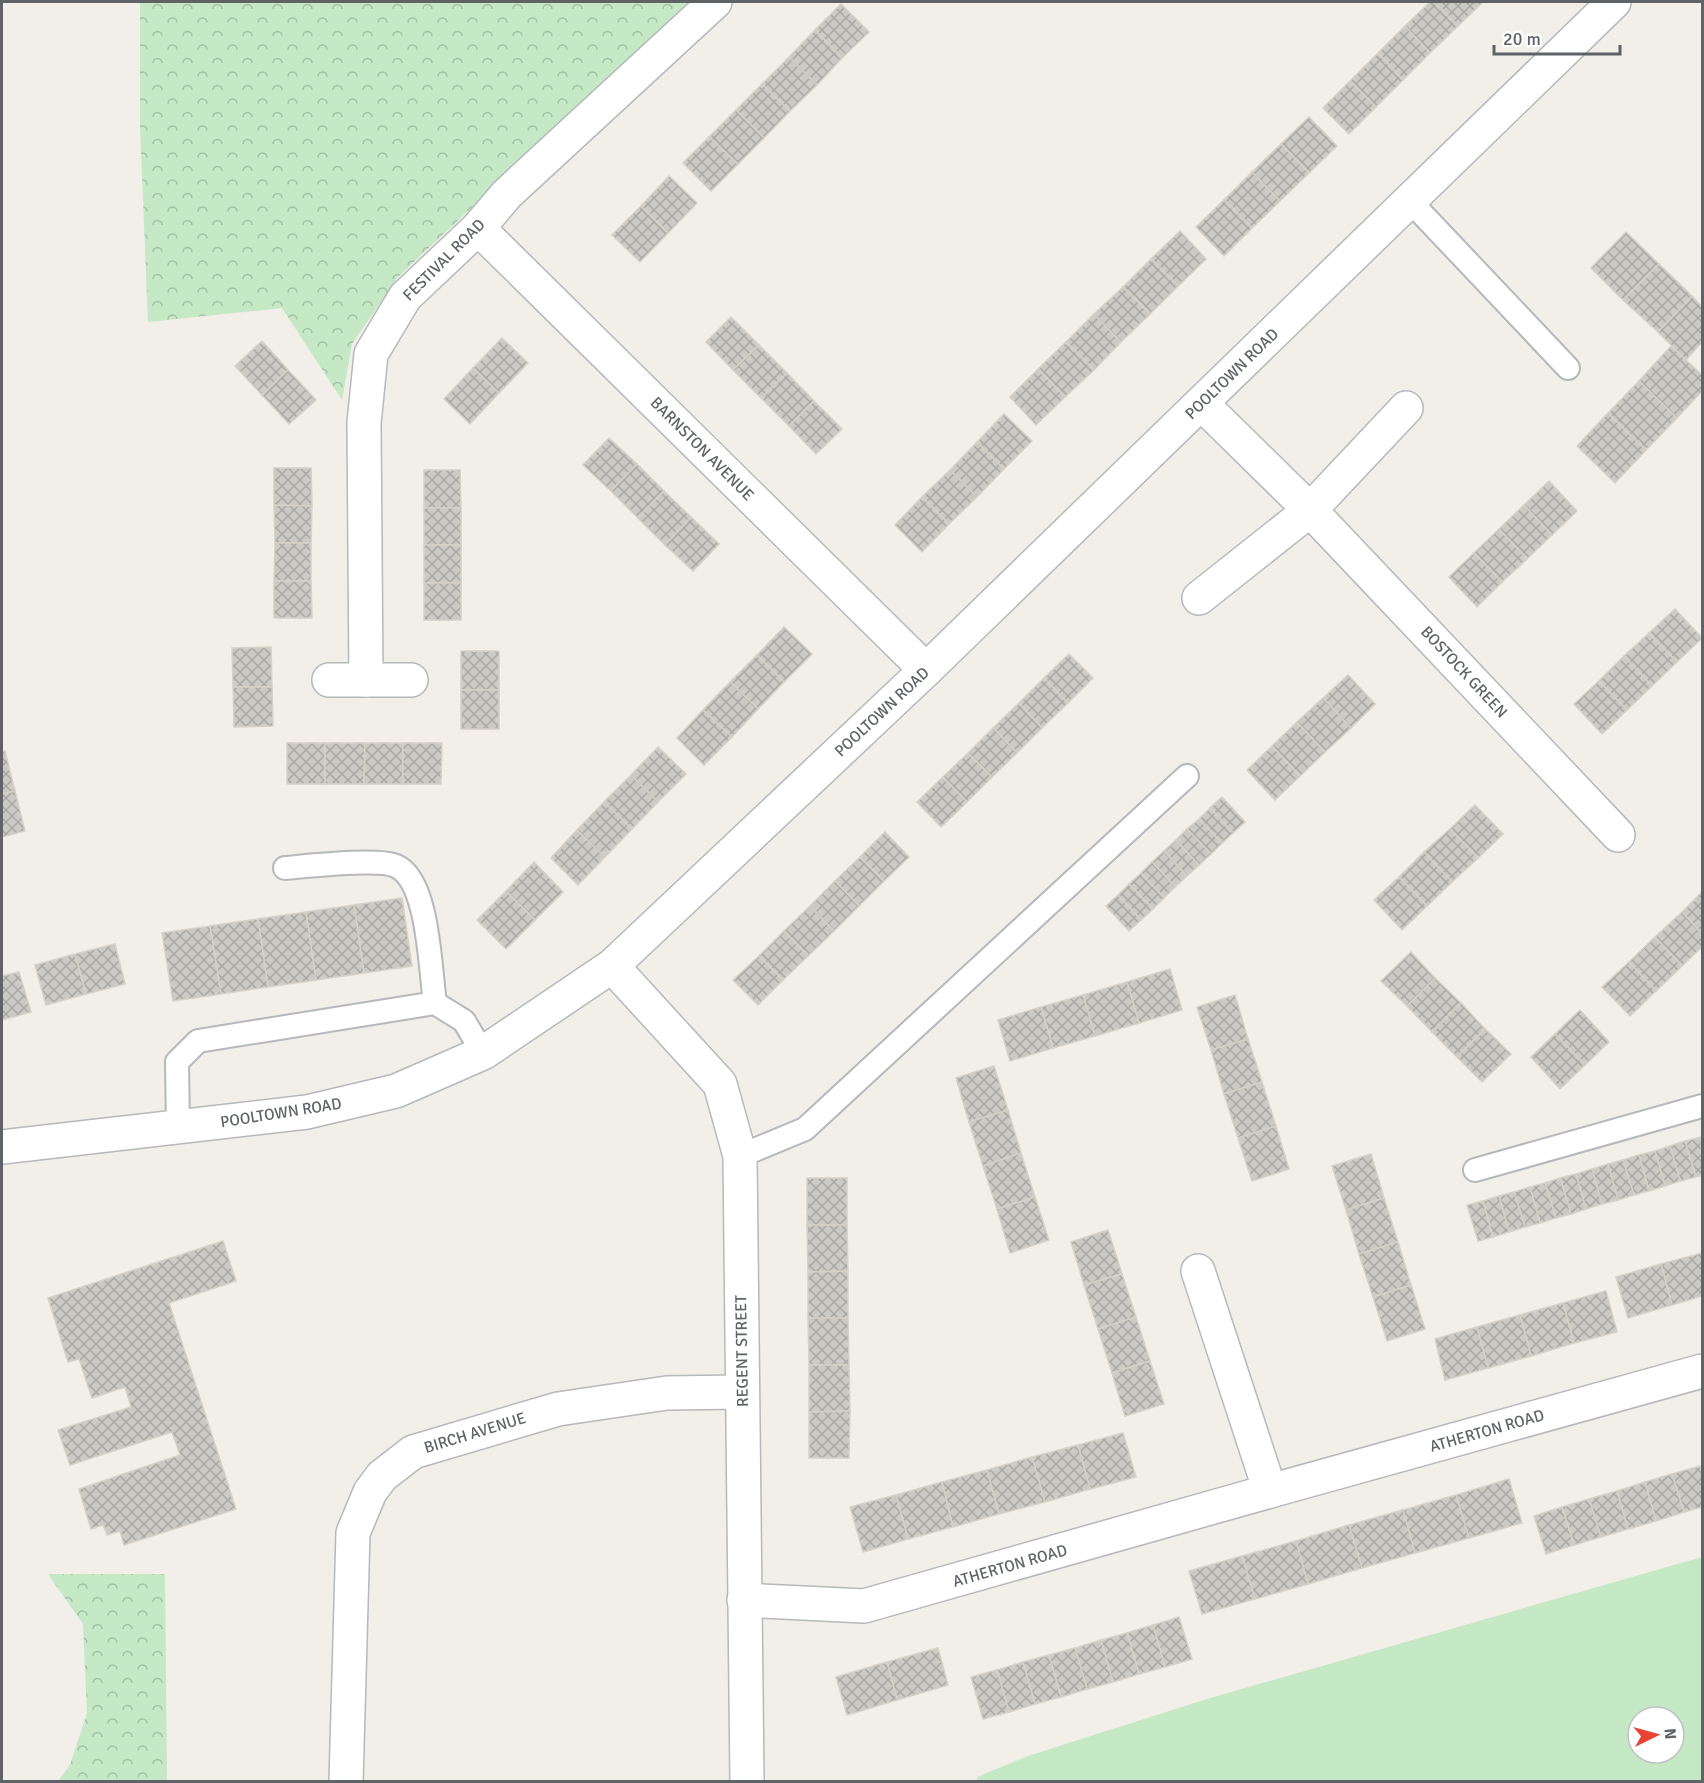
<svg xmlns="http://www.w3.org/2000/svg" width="1704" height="1783" font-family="Signika,sans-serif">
	<defs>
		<pattern id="park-crowns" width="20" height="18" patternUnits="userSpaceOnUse" patternTransform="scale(1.5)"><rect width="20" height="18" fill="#c5e8c5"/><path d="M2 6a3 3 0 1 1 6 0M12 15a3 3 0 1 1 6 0" fill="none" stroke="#a3c0a4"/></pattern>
		<pattern id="building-cross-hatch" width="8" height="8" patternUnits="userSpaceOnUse" patternTransform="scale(1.5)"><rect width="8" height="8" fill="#cccac5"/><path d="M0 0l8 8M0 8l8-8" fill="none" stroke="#a9a8a4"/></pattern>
	</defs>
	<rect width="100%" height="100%" fill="#f1efe8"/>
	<path fill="#c5e8c5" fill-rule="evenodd" d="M1702,1557V1781H977V1777L1028,1756L1207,1699ZM1638,1717H1674V1753H1638Z"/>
	<g fill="url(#park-crowns)">
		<polygon points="140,2 690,2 399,276 352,344 342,400 282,308 148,322 140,126"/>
		<polygon points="48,1574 165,1574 167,1781 58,1781 70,1765 87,1713 83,1624"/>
	</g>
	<g fill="url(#building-cross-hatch)" stroke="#d6d1c6" stroke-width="1.5">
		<polygon points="1430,2 1434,2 1458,26 1430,53 1405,26"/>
		<polygon points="1434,2 1483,2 1458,26"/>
		<polygon points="841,4 869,32 842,58 815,30"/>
		<polygon points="1405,26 1430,53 1403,80 1378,53"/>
		<polygon points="815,30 842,58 817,85 789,57"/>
		<polygon points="1378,53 1403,80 1376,107 1350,81"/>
		<polygon points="789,57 817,85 790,111 762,84"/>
		<polygon points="1350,81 1376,107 1349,134 1323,108"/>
		<polygon points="762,84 790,111 764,138 736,110"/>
		<polygon points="736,110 764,138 738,164 709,137"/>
		<polygon points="1309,117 1337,146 1309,173 1281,144"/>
		<polygon points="709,137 738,164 711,191 683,163"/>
		<polygon points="1281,144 1309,173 1280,201 1252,172"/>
		<polygon points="1252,172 1280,201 1252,228 1224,200"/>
		<polygon points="669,176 697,203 668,233 641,206"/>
		<polygon points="1224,200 1252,228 1224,256 1196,227"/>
		<polygon points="641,206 668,233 640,262 612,235"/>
		<polygon points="1180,231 1206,259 1178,286 1151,259"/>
		<polygon points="1626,232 1659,264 1623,300 1591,268"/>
		<polygon points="1151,259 1178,286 1150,314 1123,287"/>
		<polygon points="1659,264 1692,296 1658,332 1623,300"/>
		<polygon points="1123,287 1150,314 1121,342 1094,314"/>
		<polygon points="1692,296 1702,307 1702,342 1686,360 1658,332"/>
		<polygon points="1094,314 1121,342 1094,370 1066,342"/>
		<polygon points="731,317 759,345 733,370 706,342"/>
		<polygon points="502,338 528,363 499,393 473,368"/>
		<polygon points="262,341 288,370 262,395 235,366"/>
		<polygon points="1066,342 1094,370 1065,397 1038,369"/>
		<polygon points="759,345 787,373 761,398 733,370"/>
		<polygon points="1671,346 1702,375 1702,391 1677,418 1639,381"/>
		<polygon points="473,368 499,393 470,424 444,399"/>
		<polygon points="1038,369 1065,397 1036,425 1010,397"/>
		<polygon points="288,370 316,400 289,424 262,395"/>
		<polygon points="787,373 814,401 789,426 761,398"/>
		<polygon points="1639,381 1677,418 1646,450 1608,413"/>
		<polygon points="814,401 842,429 816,454 789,426"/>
		<polygon points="1608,413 1646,450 1615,483 1577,446"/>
		<polygon points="1004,414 1032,441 1004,469 977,442"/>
		<polygon points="609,438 637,464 611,491 583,465"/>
		<polygon points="977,442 1004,469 977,497 950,470"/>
		<polygon points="637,464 664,491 638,518 611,491"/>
		<polygon points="274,468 311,468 312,506 274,505"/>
		<polygon points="424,470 460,470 461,508 424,508"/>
		<polygon points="950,470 977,497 949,524 922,497"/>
		<polygon points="1549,481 1577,511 1552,535 1524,505"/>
		<polygon points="664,491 691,517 665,545 638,518"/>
		<polygon points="922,497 949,524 922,552 895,525"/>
		<polygon points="274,505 312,506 311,543 275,543"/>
		<polygon points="1524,505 1552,535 1527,559 1499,529"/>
		<rect x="424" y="508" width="37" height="37"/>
		<polygon points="691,517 719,544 693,571 665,545"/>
		<polygon points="1499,529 1527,559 1502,582 1474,553"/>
		<polygon points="275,543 311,543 311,581 274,581"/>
		<rect x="424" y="545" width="37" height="38"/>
		<polygon points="1474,553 1502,582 1477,607 1449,577"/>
		<polygon points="274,581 311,581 312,618 274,618"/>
		<rect x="424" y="583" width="37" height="37"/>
		<polygon points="1675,609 1702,638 1677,662 1649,633"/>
		<polygon points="784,627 812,654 784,682 757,655"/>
		<polygon points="1649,633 1677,662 1652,686 1624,656"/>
		<polygon points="271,647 272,687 233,687 232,648"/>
		<rect x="461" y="651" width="38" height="39"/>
		<polygon points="1069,654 1093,678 1068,703 1044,678"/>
		<polygon points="757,655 784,682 758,709 730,682"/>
		<polygon points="1624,656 1652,686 1627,710 1599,681"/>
		<polygon points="1348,675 1375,704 1351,728 1323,698"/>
		<polygon points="1044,678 1068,703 1042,728 1019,703"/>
		<polygon points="1599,681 1627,710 1602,734 1574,704"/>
		<polygon points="730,682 758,709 732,737 703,710"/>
		<polygon points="233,687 272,687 273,726 234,727"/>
		<rect x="461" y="690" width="38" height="39"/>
		<polygon points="1323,698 1351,728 1325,752 1297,722"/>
		<polygon points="1019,703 1042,728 1017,753 993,728"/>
		<polygon points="703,710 732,737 704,765 677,738"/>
		<polygon points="1297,722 1325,752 1300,776 1272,746"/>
		<polygon points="993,728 1017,753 992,777 968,753"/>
		<rect x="287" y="743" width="38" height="41"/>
		<polygon points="325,743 365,743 364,784 325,784"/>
		<polygon points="365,743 403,743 403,784 364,784"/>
		<polygon points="403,743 442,743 441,784 403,784"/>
		<polygon points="1272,746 1300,776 1275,800 1247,770"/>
		<polygon points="658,747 686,774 658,802 631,775"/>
		<polygon points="5,751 15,791 2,794 2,752"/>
		<polygon points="968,753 992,777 967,802 943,777"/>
		<polygon points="631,775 658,802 632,829 604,802"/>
		<polygon points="943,777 967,802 941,827 917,802"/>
		<polygon points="15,791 25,831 2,837 2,794"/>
		<polygon points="1222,797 1245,822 1233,833 1210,808"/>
		<polygon points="604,802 632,829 605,857 577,830"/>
		<polygon points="1475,805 1503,834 1478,858 1450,829"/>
		<polygon points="1210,808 1233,833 1222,843 1199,819"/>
		<polygon points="1199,819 1222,843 1211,854 1187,829"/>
		<polygon points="1187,829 1211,854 1199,865 1176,840"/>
		<polygon points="1450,829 1478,858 1452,882 1424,852"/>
		<polygon points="577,830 605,857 578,885 551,858"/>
		<polygon points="885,832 909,857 884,881 860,857"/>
		<polygon points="1176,840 1199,865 1187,876 1164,851"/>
		<polygon points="1164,851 1187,876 1175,887 1152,862"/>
		<polygon points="1424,852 1452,882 1427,906 1399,877"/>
		<polygon points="860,857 884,881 859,906 835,881"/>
		<polygon points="534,862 563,892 535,920 506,891"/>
		<polygon points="1152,862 1175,887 1164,898 1141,873"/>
		<polygon points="1141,873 1164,898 1153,909 1129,884"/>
		<polygon points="1399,877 1427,906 1402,930 1374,900"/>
		<polygon points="835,881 859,906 834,931 810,906"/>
		<polygon points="1129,884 1153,909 1141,920 1118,895"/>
		<polygon points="506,891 535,920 506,949 477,920"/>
		<polygon points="1702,892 1702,934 1682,912"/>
		<polygon points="1118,895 1141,920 1129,931 1106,906"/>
		<polygon points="402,898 412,966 364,973 354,905"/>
		<polygon points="354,905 364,973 316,980 306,912"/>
		<polygon points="810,906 834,931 808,956 784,931"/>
		<polygon points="306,912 316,980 268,987 258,919"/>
		<polygon points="1682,912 1702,934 1702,947 1682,966 1655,937"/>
		<polygon points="258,919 268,987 221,994 210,926"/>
		<polygon points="210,926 221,994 173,1001 162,933"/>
		<polygon points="784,931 808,956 783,980 759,956"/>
		<polygon points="1655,937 1682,966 1656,991 1629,962"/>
		<polygon points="115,944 125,984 86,994 75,954"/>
		<polygon points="1411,952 1435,978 1407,1006 1381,981"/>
		<polygon points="75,954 86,994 46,1005 35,965"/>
		<polygon points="759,956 783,980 758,1005 733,980"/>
		<polygon points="1629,962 1656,991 1630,1016 1602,987"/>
		<polygon points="1170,969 1182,1010 1139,1023 1127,982"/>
		<polygon points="19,972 31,1012 2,1020 2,976"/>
		<polygon points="1435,978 1461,1003 1432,1032 1407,1006"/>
		<polygon points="1127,982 1139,1023 1095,1036 1083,995"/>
		<polygon points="1083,995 1095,1036 1053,1048 1041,1007"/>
		<polygon points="1235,995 1248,1039 1211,1050 1197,1007"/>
		<polygon points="1461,1003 1485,1029 1457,1057 1432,1032"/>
		<polygon points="1041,1007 1053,1048 1010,1061 998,1020"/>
		<polygon points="1580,1010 1609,1042 1585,1065 1555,1034"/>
		<polygon points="1485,1029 1511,1054 1482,1082 1457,1057"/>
		<polygon points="1555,1034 1585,1065 1560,1089 1531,1057"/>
		<polygon points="1248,1039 1262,1082 1224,1094 1211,1050"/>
		<polygon points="994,1066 1008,1110 969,1122 956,1078"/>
		<polygon points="1262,1082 1276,1126 1238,1138 1224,1094"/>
		<polygon points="1008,1110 1021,1153 983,1166 969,1122"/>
		<polygon points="1276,1126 1289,1169 1252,1181 1238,1138"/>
		<polygon points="1701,1137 1702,1175 1696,1177 1685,1141"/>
		<polygon points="1685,1141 1696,1177 1680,1181 1670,1146"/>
		<polygon points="1670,1146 1680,1181 1665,1186 1655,1151"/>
		<polygon points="1655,1151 1665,1186 1649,1191 1639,1155"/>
		<polygon points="1021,1153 1035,1197 997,1209 983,1166"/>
		<polygon points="1371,1154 1384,1198 1346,1210 1332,1166"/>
		<polygon points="1639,1155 1649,1191 1634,1195 1623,1160"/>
		<polygon points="1623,1160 1634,1195 1618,1200 1608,1164"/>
		<polygon points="1608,1164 1618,1200 1602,1204 1592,1169"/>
		<polygon points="1592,1169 1602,1204 1586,1209 1576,1174"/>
		<polygon points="1576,1174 1586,1209 1571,1214 1560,1178"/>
		<rect x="807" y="1178" width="40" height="47"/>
		<polygon points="1560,1178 1571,1214 1556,1218 1545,1183"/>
		<polygon points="1545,1183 1556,1218 1540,1223 1530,1187"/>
		<polygon points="1530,1187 1540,1223 1525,1227 1514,1192"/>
		<polygon points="1514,1192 1525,1227 1509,1232 1499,1196"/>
		<polygon points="1499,1196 1509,1232 1493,1237 1483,1201"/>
		<polygon points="1035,1197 1049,1240 1010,1253 997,1209"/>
		<polygon points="1384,1198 1398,1242 1359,1254 1346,1210"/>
		<polygon points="1483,1201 1493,1237 1478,1241 1467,1205"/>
		<polygon points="807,1225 847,1225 848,1271 808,1272"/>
		<polygon points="1108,1230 1122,1274 1084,1285 1071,1242"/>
		<polygon points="223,1241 236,1281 169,1303 236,1509 124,1545 120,1531 107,1535 103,1525 91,1529 79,1489 180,1455 172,1432 70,1465 58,1430 131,1407 125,1387 92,1398 79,1359 68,1362 48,1298"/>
		<polygon points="1398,1242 1411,1285 1373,1297 1359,1254"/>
		<polygon points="1702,1253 1702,1296 1672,1305 1661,1264"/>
		<polygon points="1661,1264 1672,1305 1628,1318 1616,1277"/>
		<polygon points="848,1271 848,1318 808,1318 808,1272"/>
		<polygon points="1122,1274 1136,1317 1098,1329 1084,1285"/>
		<polygon points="1411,1285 1425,1329 1387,1341 1373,1297"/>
		<polygon points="1606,1291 1617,1332 1574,1343 1563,1303"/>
		<polygon points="1563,1303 1574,1343 1531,1356 1520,1315"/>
		<polygon points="1520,1315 1531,1356 1488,1368 1477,1327"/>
		<polygon points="1136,1317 1150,1361 1112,1373 1098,1329"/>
		<polygon points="808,1318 848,1318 849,1365 809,1365"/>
		<polygon points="1477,1327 1488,1368 1445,1380 1435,1339"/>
		<polygon points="1150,1361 1164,1404 1125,1416 1112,1373"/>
		<polygon points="809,1365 849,1365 850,1411 809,1412"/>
		<polygon points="850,1411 849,1458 809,1458 809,1412"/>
		<polygon points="1123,1433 1136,1477 1090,1489 1078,1445"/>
		<polygon points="1078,1445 1090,1489 1045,1502 1032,1457"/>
		<polygon points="1032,1457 1045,1502 999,1514 987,1470"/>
		<polygon points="1700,1466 1702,1475 1702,1507 1684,1512 1672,1474"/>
		<polygon points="987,1470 999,1514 953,1527 942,1482"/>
		<polygon points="1672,1474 1684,1512 1656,1521 1645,1482"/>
		<polygon points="1509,1479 1522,1523 1469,1538 1456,1495"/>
		<polygon points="942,1482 953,1527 908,1539 896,1495"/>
		<polygon points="1645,1482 1656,1521 1628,1529 1617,1491"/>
		<polygon points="1617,1491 1628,1529 1601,1537 1589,1499"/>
		<polygon points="896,1495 908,1539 863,1552 850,1507"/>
		<polygon points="1456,1495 1469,1538 1415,1553 1403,1510"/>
		<polygon points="1589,1499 1601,1537 1574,1545 1562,1507"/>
		<polygon points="1562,1507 1574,1545 1546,1554 1534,1516"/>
		<polygon points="1403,1510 1415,1553 1362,1568 1349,1525"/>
		<polygon points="1349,1525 1362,1568 1308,1584 1296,1541"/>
		<polygon points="1296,1541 1308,1584 1255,1599 1242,1556"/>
		<polygon points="1242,1556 1255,1599 1202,1614 1189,1571"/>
		<polygon points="1179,1617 1192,1659 1165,1667 1153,1625"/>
		<polygon points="1153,1625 1165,1667 1139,1674 1127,1633"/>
		<polygon points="1127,1633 1139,1674 1113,1682 1101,1640"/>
		<polygon points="1101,1640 1113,1682 1087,1689 1075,1648"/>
		<polygon points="938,1648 948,1685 897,1700 887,1662"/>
		<polygon points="1075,1648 1087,1689 1061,1697 1049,1655"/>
		<polygon points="1049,1655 1061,1697 1035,1704 1023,1662"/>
		<polygon points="887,1662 897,1700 847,1715 836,1677"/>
		<polygon points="1023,1662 1035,1704 1009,1712 997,1670"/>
		<polygon points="997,1670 1009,1712 983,1719 971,1677"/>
	</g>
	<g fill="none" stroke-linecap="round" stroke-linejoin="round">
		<g stroke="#b5b8bc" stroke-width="26">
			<g id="service">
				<polyline points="1410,201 1568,368"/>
				<path d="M285,868C309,866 378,858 396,866C429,880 430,970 435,1003"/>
				<polyline points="178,1128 177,1062 198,1041 435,1003 464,1021 483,1053"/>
				<polyline points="740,1156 805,1129 1187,776"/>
				<polyline points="1475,1170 1702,1106"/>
			</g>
		</g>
		<g stroke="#b5b8bc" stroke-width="36">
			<g id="minor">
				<polyline points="478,228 926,670"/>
				<polyline points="1202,404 1310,510 1618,835"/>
				<polyline points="1199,598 1310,510 1406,408"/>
				<polyline points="329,680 411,680"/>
				<polyline points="366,680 364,423 371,354 405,297 478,228 507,194 715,2"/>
				<polyline points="612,966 720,1084 740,1156 747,1782"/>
				<polyline points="2,1147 307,1112 396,1091 483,1053 612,966 926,670 1614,2"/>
				<polyline points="1270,1491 1702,1371"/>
				<polyline points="744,1600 864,1606 1270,1491 1198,1271"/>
				<polyline points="346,1782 353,1533 370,1492 382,1476 413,1452 558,1409 667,1393 742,1392"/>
			</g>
		</g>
		<use href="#service" stroke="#fff" stroke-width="22"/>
		<use href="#minor" stroke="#fff" stroke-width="33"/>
	</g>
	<g text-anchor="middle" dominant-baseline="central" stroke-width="5" stroke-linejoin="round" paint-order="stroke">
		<g font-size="16" fill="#5f6368" stroke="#fff">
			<text transform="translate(444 260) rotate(-45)">FESTIVAL ROAD</text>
			<text transform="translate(1232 374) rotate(-44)">POOLTOWN ROAD</text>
			<text transform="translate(702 449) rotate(45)">BARNSTON AVENUE</text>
			<text transform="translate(1464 672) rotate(47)">BOSTOCK GREEN</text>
			<text transform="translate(882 712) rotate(-43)">POOLTOWN ROAD</text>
			<text transform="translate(281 1113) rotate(-9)">POOLTOWN ROAD</text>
			<text transform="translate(742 1351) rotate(-91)">REGENT STREET</text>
			<text transform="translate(1487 1431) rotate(-16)">ATHERTON ROAD</text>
			<text transform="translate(475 1433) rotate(-17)">BIRCH AVENUE</text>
			<text transform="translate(1010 1566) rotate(-16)">ATHERTON ROAD</text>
		</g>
	</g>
	<rect width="1704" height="1783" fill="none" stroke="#5f6368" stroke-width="6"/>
	<g transform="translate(1656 1735) rotate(85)"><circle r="28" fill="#ffffff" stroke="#bfc1c3" stroke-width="1.5"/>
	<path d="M0-4.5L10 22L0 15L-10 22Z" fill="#ea4335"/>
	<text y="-9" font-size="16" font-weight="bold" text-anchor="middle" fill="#5f6368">N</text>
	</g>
	<path d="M1494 45v9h126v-9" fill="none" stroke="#5f6368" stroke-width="3"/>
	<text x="1503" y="45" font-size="18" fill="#5f6368" stroke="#ffffff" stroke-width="4.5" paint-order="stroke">20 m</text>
</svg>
